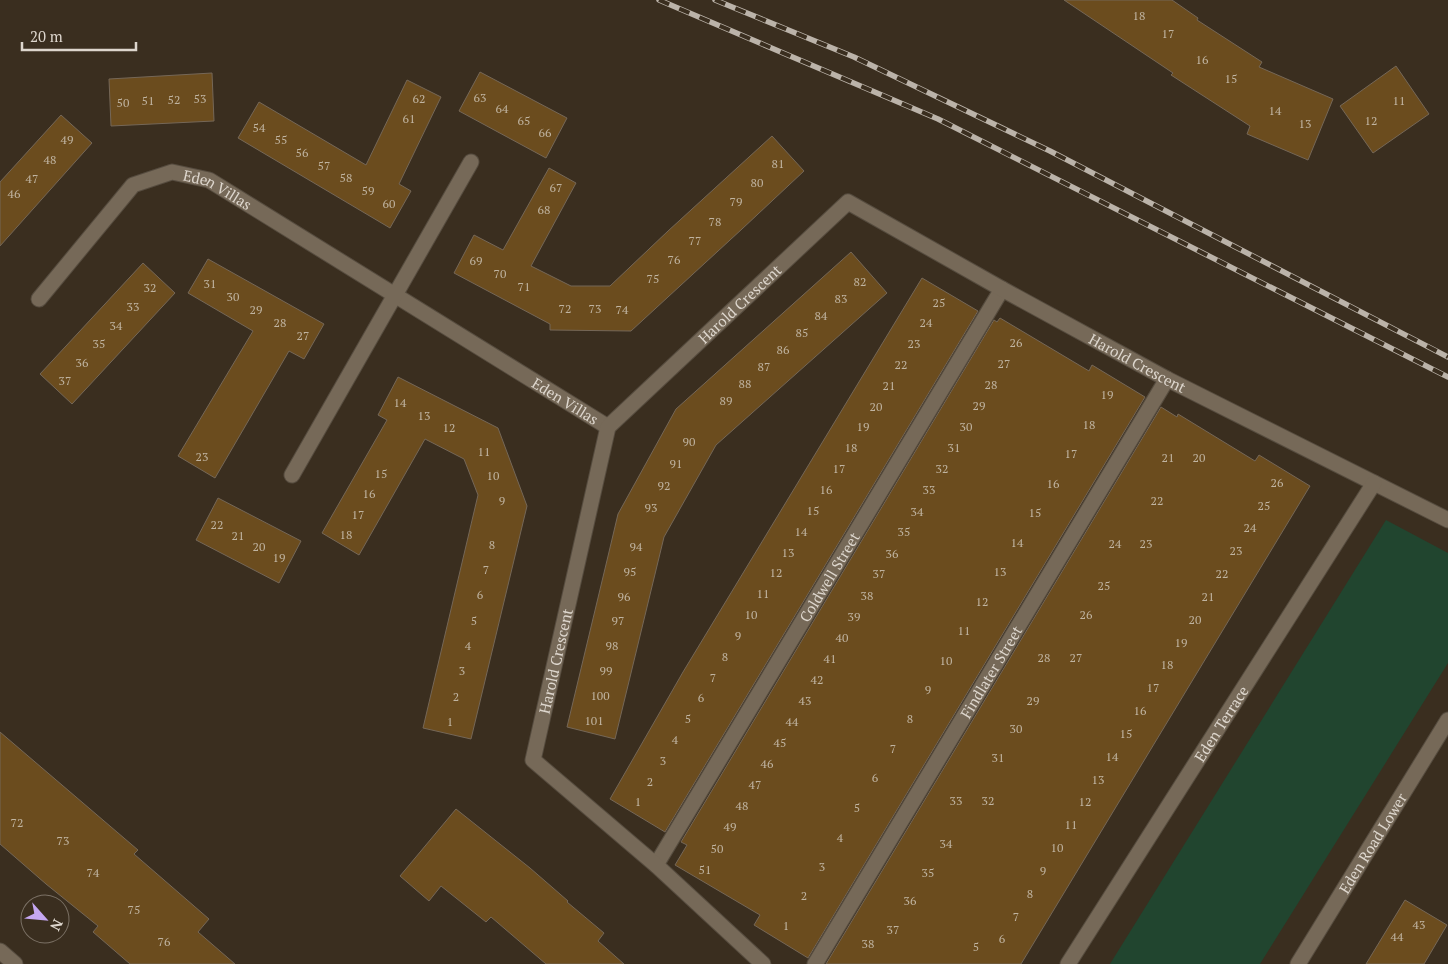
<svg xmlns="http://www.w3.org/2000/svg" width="1448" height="964" font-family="'PT Serif',serif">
	<rect width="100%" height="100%" fill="#3a2e1f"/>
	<polygon fill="#21452f" points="1386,520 1448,553 1448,663 1260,964 1110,964"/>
	<g fill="#6b4c1e" stroke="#756757">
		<polygon points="1064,0 1172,0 1198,18 1197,20 1262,62 1259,67 1333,99 1308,160 1247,134 1250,126 1171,75 1173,73"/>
		<polygon points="1396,66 1429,114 1373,153 1340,106"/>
		<polygon points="480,72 567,118 546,158 459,111"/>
		<polygon points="212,73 214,121 111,126 109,79"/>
		<polygon points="407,80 441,97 399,184 411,191 390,228 238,138 259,102 366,165"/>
		<polygon points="61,115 92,143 0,246 0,182"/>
		<polygon points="772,136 804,171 742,229 631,331 550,330 550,324 454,273 474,235 503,250 549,168 576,183 531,266 571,286 610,286 668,231"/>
		<polygon points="851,252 887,293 716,445 664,537 615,739 567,727 609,552 618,514 676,409"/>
		<polygon points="208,259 324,324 304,359 289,351 215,478 178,456 253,331 188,293"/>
		<polygon points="143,263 175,293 72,404 40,374"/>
		<polygon points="922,278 978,311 665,832 610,799 683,672"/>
		<polygon points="1000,318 1089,371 1092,365 1145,397 808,958 754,925 760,915 675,865 687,845 681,842 994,320 997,322"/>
		<polygon points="398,377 498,428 527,506 471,739 423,728 478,495 464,459 425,439 359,555 322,533 387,420 378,415"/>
		<polygon points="1161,407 1177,417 1178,414 1255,461 1259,455 1310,486 1021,964 826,964"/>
		<polygon points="218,498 301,541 279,583 196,540"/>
		<polygon points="0,732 138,850 134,854 209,919 198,932 235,964 130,964 93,932 98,926 46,884 0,844"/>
		<polygon points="456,809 530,868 568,901 567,902 604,933 598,941 624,964 546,964 491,917 486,922 441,886 429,901 400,876"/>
		<polygon points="1405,900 1447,925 1424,964 1366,964"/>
	</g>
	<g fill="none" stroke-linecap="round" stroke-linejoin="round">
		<g stroke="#564c3f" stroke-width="17">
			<g id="minor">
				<path id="s1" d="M39,299L133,185L172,172L209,180L608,427"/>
				<polyline points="292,475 471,162"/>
				<path id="s2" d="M656,865L1002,289"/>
				<polyline points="0,951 15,964"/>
				<path id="s3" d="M763,964L656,865L533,760L608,427L848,202L1002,289L1167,379L1448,520"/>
				<path id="s4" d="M815,964L1167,379"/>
				<path id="s5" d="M1068,964L1374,483"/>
				<path id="s6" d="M1298,964L1448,720"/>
			</g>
		</g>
		<use href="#minor" stroke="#766958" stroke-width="15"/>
		<g stroke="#bbb3a9" stroke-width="5.5">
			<g id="rail">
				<polyline points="659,0 938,119 1448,377"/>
				<polyline points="715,0 854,57 1050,151 1448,357"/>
			</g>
		</g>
		<use href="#rail" stroke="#3a2e1f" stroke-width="4" stroke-dasharray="11" stroke-linecap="butt"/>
	</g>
	<g text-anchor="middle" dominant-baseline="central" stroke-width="4" stroke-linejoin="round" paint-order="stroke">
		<g font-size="12" fill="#c0b4a1">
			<text x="1139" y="15">18</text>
			<text x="1168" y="33">17</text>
			<text x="1202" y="59">16</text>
			<text x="1231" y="78">15</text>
			<text x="480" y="97">63</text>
			<text x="200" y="98">53</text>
			<text x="419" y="98">62</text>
			<text x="174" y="99">52</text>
			<text x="148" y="100">51</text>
			<text x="1399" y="100">11</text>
			<text x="123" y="102">50</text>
			<text x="502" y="108">64</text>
			<text x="1275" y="110">14</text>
			<text x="409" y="118">61</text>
			<text x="524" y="120">65</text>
			<text x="1371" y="120">12</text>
			<text x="1305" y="123">13</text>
			<text x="259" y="127">54</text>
			<text x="545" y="132">66</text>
			<text x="67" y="139">49</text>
			<text x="281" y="139">55</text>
			<text x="302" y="152">56</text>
			<text x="50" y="159">48</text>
			<text x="778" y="163">81</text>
			<text x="324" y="165">57</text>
			<text x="346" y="177">58</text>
			<text x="32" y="178">47</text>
			<text x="757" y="182">80</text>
			<text x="556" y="187">67</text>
			<text x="368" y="190">59</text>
			<text x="14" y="193">46</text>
			<text x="736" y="201">79</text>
			<text x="389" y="203">60</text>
			<text x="544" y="209">68</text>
			<text x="715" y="221">78</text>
			<text x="695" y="240">77</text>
			<text x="674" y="259">76</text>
			<text x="476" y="260">69</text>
			<text x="500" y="273">70</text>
			<text x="653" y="278">75</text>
			<text x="860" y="281">82</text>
			<text x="210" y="283">31</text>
			<text x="524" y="286">71</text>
			<text x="150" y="287">32</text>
			<text x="233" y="296">30</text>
			<text x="841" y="298">83</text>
			<text x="939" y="302">25</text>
			<text x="133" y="306">33</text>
			<text x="565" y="308">72</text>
			<text x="595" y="308">73</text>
			<text x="256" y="309">29</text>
			<text x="622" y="309">74</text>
			<text x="821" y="315">84</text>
			<text x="280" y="322">28</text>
			<text x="926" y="322">24</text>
			<text x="116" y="325">34</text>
			<text x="802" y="332">85</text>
			<text x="303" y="335">27</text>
			<text x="1016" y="342">26</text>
			<text x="99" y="343">35</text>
			<text x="914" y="343">23</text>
			<text x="783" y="349">86</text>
			<text x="82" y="362">36</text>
			<text x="1004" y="363">27</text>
			<text x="901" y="364">22</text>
			<text x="764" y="366">87</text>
			<text x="65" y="380">37</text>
			<text x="745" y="383">88</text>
			<text x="991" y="384">28</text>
			<text x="889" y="385">21</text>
			<text x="1107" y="394">19</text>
			<text x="726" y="400">89</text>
			<text x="400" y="402">14</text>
			<text x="979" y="405">29</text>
			<text x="876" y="406">20</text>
			<text x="424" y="415">13</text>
			<text x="1089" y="424">18</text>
			<text x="863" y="426">19</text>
			<text x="966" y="426">30</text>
			<text x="449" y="427">12</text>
			<text x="689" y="441">90</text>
			<text x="851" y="447">18</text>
			<text x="954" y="447">31</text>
			<text x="484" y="451">11</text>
			<text x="1071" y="453">17</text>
			<text x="202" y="456">23</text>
			<text x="1168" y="457">21</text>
			<text x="1199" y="457">20</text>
			<text x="676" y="463">91</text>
			<text x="839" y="468">17</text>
			<text x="942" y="468">32</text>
			<text x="381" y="473">15</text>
			<text x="493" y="475">10</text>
			<text x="1277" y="482">26</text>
			<text x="1053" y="483">16</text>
			<text x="664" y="485">92</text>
			<text x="826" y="489">16</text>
			<text x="929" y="489">33</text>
			<text x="369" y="493">16</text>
			<text x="502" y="500">9</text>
			<text x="1157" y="500">22</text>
			<text x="1264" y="505">25</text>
			<text x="651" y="507">93</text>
			<text x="813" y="510">15</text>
			<text x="917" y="511">34</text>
			<text x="1035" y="512">15</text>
			<text x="358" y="514">17</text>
			<text x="217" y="524">22</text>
			<text x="1250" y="527">24</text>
			<text x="801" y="531">14</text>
			<text x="904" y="531">35</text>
			<text x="346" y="534">18</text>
			<text x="238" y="535">21</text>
			<text x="1017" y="542">14</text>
			<text x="1115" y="543">24</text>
			<text x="1146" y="543">23</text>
			<text x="492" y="544">8</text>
			<text x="259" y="546">20</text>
			<text x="636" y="546">94</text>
			<text x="1236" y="550">23</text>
			<text x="788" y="552">13</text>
			<text x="892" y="553">36</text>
			<text x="279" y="557">19</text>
			<text x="486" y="569">7</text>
			<text x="630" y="571">95</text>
			<text x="1000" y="571">13</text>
			<text x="776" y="572">12</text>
			<text x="879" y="573">37</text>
			<text x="1222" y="573">22</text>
			<text x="1104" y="585">25</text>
			<text x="763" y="593">11</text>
			<text x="480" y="594">6</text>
			<text x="867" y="595">38</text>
			<text x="624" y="596">96</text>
			<text x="1208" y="596">21</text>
			<text x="982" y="601">12</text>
			<text x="751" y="614">10</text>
			<text x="1086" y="614">26</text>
			<text x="854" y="616">39</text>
			<text x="1195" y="619">20</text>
			<text x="474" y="620">5</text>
			<text x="618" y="620">97</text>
			<text x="964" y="630">11</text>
			<text x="738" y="635">9</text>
			<text x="842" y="637">40</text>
			<text x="1181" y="642">19</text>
			<text x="468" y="645">4</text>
			<text x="612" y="645">98</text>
			<text x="725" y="656">8</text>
			<text x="1044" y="657">28</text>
			<text x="1076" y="657">27</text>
			<text x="830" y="658">41</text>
			<text x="946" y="660">10</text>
			<text x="1167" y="664">18</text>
			<text x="462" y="670">3</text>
			<text x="606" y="670">99</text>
			<text x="713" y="677">7</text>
			<text x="817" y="679">42</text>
			<text x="1153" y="687">17</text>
			<text x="928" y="689">9</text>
			<text x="600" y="695">100</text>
			<text x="456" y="696">2</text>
			<text x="701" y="697">6</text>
			<text x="805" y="700">43</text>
			<text x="1033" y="700">29</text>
			<text x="1140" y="710">16</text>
			<text x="688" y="718">5</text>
			<text x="910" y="718">8</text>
			<text x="594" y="720">101</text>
			<text x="450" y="721">1</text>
			<text x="792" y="721">44</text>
			<text x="1016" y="728">30</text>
			<text x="1126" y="733">15</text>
			<text x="675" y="739">4</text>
			<text x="780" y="742">45</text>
			<text x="893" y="748">7</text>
			<text x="1112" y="756">14</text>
			<text x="998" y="757">31</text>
			<text x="663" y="760">3</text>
			<text x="767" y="763">46</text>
			<text x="875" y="777">6</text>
			<text x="1098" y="779">13</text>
			<text x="650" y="781">2</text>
			<text x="755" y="784">47</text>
			<text x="956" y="800">33</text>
			<text x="988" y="800">32</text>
			<text x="638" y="801">1</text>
			<text x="1085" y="801">12</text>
			<text x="742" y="805">48</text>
			<text x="857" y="807">5</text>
			<text x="17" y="822">72</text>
			<text x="1071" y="824">11</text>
			<text x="730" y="826">49</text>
			<text x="840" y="837">4</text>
			<text x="63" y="840">73</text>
			<text x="946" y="843">34</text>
			<text x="1057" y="847">10</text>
			<text x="717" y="848">50</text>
			<text x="822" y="866">3</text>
			<text x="705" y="869">51</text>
			<text x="1043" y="870">9</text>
			<text x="93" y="872">74</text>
			<text x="928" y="872">35</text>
			<text x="1030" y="893">8</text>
			<text x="804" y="895">2</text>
			<text x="910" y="900">36</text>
			<text x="134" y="909">75</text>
			<text x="1016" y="916">7</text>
			<text x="1419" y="924">43</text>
			<text x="786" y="925">1</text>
			<text x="893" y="929">37</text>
			<text x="1397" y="936">44</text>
			<text x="1002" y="938">6</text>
			<text x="164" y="941">76</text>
			<text x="868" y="943">38</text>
			<text x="976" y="946">5</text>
		</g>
		<g font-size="15" fill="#ddd6cd" stroke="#3a2e1f">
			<text stroke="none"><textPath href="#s1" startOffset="238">Eden Villas</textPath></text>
			<text stroke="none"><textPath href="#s3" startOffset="829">Harold Crescent</textPath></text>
			<text stroke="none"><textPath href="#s3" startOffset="1309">Harold Crescent</textPath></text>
			<text stroke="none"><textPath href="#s1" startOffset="646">Eden Villas</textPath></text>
			<text stroke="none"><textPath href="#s2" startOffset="336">Coldwell Street</textPath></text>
			<text stroke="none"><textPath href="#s3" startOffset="409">Harold Crescent</textPath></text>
			<text stroke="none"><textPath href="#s4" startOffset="341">Findlater Street</textPath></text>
			<text stroke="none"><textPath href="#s5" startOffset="285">Eden Terrace</textPath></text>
			<text stroke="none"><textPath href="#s6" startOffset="142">Eden Road Lower</textPath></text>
		</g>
	</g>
	<g transform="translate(45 919) rotate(117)"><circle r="24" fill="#3a2e1f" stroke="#7b7165"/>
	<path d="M0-4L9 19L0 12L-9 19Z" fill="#c5a7f1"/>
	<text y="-8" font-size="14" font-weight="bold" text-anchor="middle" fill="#ddd6cd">N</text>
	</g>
	<path d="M22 42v8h114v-8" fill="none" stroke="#ddd6cd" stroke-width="2.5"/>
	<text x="30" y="42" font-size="15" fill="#ddd6cd" stroke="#3a2e1f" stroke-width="4" paint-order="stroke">20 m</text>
</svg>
